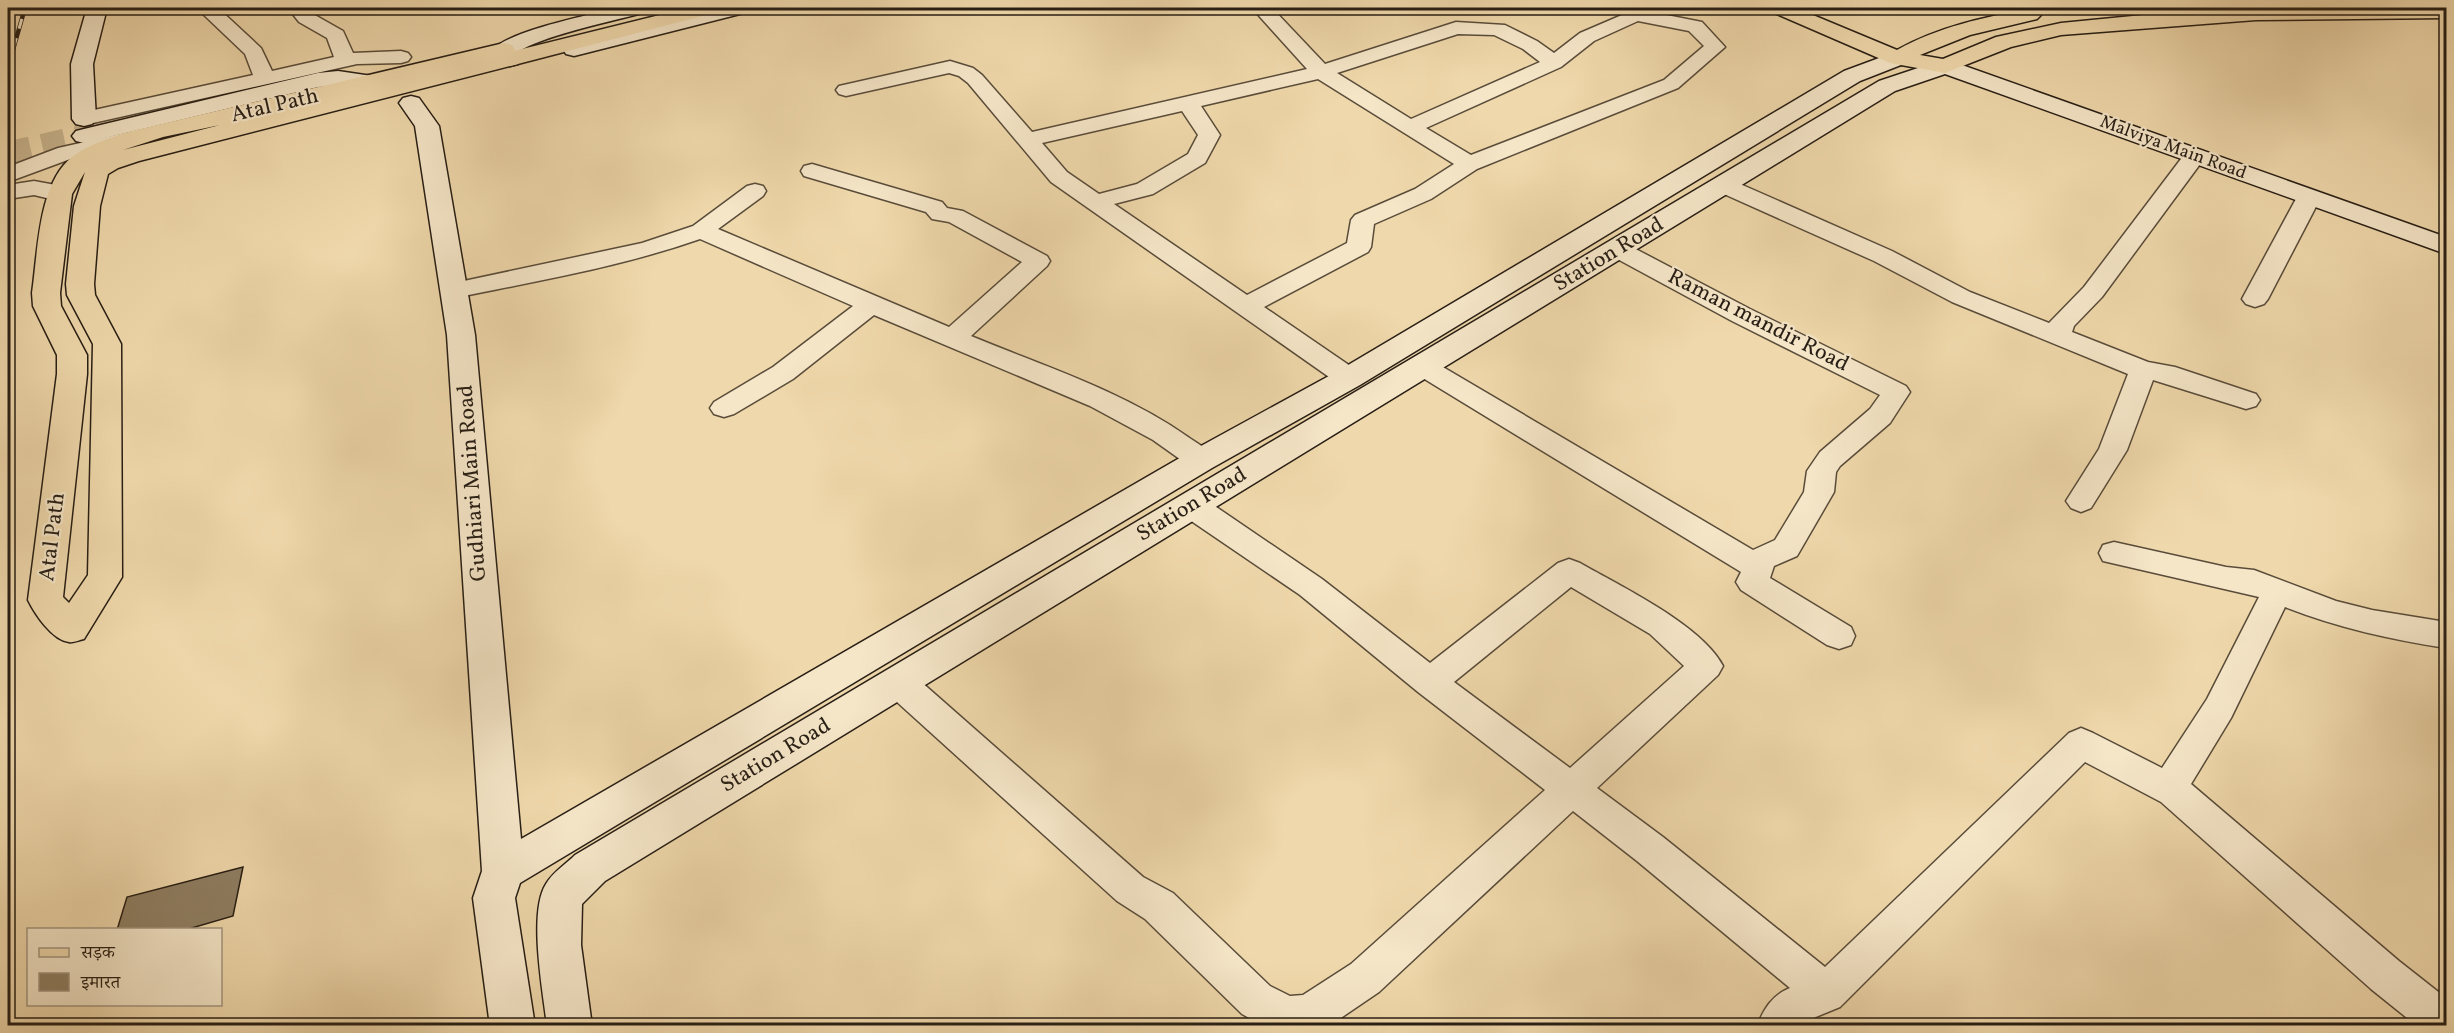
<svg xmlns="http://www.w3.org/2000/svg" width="2454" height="1033" font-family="Vollkorn,'Noto Serif Devanagari',serif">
	<rect width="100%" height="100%" fill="#efd8ab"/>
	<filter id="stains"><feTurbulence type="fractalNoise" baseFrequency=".00333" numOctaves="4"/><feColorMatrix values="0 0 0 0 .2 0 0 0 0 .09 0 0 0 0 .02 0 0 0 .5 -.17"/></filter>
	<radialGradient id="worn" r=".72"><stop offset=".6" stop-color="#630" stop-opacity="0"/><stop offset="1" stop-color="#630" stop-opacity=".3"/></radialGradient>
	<polygon fill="#8f7f63" stroke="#271e15" stroke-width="1.5" points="243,867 233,916 185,930 117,930 127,897"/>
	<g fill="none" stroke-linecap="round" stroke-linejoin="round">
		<polyline stroke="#c7b38d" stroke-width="23" stroke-dasharray="23 12" stroke-linecap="butt" points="8,153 84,136"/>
		<g stroke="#594c3a" stroke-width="3">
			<g id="street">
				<polygon points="204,8 218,8 261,48 272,71 334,57 327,38 299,22 288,8 307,8 313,14 343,31 353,53 401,51 408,53 411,57 408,61 401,63 357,64 84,125 76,124 73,119 76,114 253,75 245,54 204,15 201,11"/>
				<path d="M1252,8H1272L1325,64L1456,22L1505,25L1537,41L1554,53L1580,33L1636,9L1702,22L1725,47L1678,88L1477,169L1431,199L1374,224L1371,247L1368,252L1264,307L1359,372L1363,378L1359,384L1349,387L1339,384L1051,182L968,83L959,76L949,73L846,96L839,94L836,90L839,86L950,61L973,68L982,75L1032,132L1307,69ZM1638,21L1689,31L1704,46L1664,80L1471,155L1426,128L1561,67L1594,41ZM1458,34L1494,35L1523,49L1540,62L1411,119L1337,73ZM1318,79L1454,164L1415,189L1355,215L1351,220L1347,243L1247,295L1114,204L1153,194L1205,163L1220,135L1201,106ZM1182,111L1198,135L1188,154L1137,184L1099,194L1067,172L1042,143Z"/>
				<polygon points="125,133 133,135 136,140 133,145 73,158 8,182 8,167 58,148"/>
				<polygon points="2195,149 2203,151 2206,156 2102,297 2074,326 2072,332 2148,362 2175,367 2256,394 2260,400 2256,406 2246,409 2153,380 2127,450 2091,508 2081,512 2071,508 2066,501 2099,449 2128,374 1952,302 1874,261 1715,190 1712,185 1715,180 1723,178 1731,180 1892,251 1970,292 2049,323 2084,287 2187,151"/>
				<path d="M812,164L942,202L947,208L963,211L1047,256L1050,261L1047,266L971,336C1043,366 1123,391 1188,437C1198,444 1209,449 1215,460L1211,467L1201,470L1191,467L1153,440L1090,406L874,315L793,379L734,414L724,417L714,414L710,408L714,402L773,367L853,306L700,239C620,267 537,281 454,298L445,295L441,290L445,285L642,243L693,226L747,186L755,184L763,186L766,191L763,196L718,229L949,327L1022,262L949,222L932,219L926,212L804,176L801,171L804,166Z"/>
				<polygon points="34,181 61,186 71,194 67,199 59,201 34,195 8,199 8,185"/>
				<polygon points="2309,190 2317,192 2321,197 2268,299 2264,304 2255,307 2246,304 2242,299 2297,197 2301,192"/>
				<polygon points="1619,243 1628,245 1750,309 1906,386 1910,392 1890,423 1840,466 1836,472 1834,492 1797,556 1774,566 1770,578 1851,627 1855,636 1851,645 1839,649 1827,645 1741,590 1736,582 1741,572 1413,372 1409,366 1413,360 1422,357 1431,360 1753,550 1775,540 1804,492 1807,471 1820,452 1870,409 1880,395 1732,321 1610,255 1607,250 1610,245"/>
				<path d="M1192,495L1203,498L1322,579L1430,663L1558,563L1569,559L1580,563C1620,586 1702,625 1723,666L1718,675L1597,788L1663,837L1825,967L2069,733L2081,728L2093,733L2162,768L2207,699L2259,597L2103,561L2099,553L2103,545L2114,542L2226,567L2254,570L2336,601L2372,610L2446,622V648C2390,639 2338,628 2285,607L2231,718L2191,784L2399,961L2446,998V1026H2417L2371,989L2161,802L2085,762L1840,1007L1806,1021L1803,1026H1757C1764,1009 1772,995 1790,988L1637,861L1573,811L1379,992L1329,1026H1264L1242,1014L1145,919L1117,901L887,693L882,683L887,673L899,669L911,673L1143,877L1173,893L1270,986L1290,996L1303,995L1351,964L1545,790L1418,692L1300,595L1181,514L1177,506L1181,498ZM1571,587L1650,634L1684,666L1570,768L1454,682Z"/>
			</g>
		</g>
		<g stroke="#271e15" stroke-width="3">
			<g id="secondary">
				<polygon points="87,8 107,8 93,64 96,119 92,124 84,126 76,124 72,119 71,64"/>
				<path d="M617,8H649L646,12C610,22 571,29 536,43C522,48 511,58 496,55L493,50C506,32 592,14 617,8Z"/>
				<polygon points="717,8 751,8 748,12 574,56 566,54 563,49 566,44"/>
				<polygon points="1898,51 1906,53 1909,58 1906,63 1860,81 1360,385 1212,468 520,883 515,898 535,1026 490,1026 473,898 482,871 447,335 415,126 399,103 403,98 411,96 419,98 439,126 475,335 521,839 1190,452 1338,371 1844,71"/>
				<path d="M1945,59L2446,237V254L1945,74L1895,91L605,881L582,904L581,945L592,1026H547C543,992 528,912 546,884C552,873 566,864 575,855L1879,81Z"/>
				<polygon points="338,71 372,76 375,81 372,86 364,88 338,85 318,87 84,143 76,141 72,136 76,131 84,129 318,73"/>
			</g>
		</g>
		<g stroke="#271e15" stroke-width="3">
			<g id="primary">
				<path d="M1769,8H1796L1897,50C1938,27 1984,17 2030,9L2037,11L2041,15L2037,19L1970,35L1920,55L1943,59L1996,37L2061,23L2143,15L2256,8H2446V18L2256,20L2061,35L2011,47L1945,73L1890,63L1772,12Z"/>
				<path d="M504,43L512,45L515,50L513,53L518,54L521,59L518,64L139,161L118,168L108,174L100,206L94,284L95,295L121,344L122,577L84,639C79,640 74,643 69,642C52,640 35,614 28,600L57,374V355L33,306L32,293C38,252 38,184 72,157C89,144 112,137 132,131ZM220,125L123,150L163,137ZM85,172L74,206L66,284L67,295L93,344L88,575L69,603L63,597L87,374V355L61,306L60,293L72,194Z"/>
			</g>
		</g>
		<g stroke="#271e15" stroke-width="3">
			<polygon id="highway" points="688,8 721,8 718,12 510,66 502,64 499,59 502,54"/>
		</g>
		<use href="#street" fill="#f5e6c8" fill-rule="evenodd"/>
		<use href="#secondary" fill="#f5e6c8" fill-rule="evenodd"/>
		<use href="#primary" fill="#efd8ab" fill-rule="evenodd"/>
		<use href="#highway" fill="#efd8ab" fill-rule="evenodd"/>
		<g stroke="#271e15" stroke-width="4.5">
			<g id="rail">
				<polyline points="8,23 13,8"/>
				<polyline points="8,67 25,8"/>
			</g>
		</g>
		<use href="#rail" stroke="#f5e6c8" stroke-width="3" stroke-dasharray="10" stroke-linecap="butt"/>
	</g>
	<g text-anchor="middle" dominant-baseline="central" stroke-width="4.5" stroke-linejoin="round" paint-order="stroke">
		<g font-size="18" fill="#271e15" stroke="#f5e6c8">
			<text transform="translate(2173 148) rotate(20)">Malviya Main Road</text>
		</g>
		<g font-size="22" fill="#271e15" stroke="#f5e6c8">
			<text transform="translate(275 106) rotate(-13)">Atal Path</text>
			<text transform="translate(1609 255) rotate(-31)">Station Road</text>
			<text transform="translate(1758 321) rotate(27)">Raman mandir Road</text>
			<text transform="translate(473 483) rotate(-94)">Gudhiari Main Road</text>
			<text transform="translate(1192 505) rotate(-31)">Station Road</text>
			<text transform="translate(53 537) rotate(-83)">Atal Path</text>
			<text transform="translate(776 756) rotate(-31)">Station Road</text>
		</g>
	</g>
	<rect width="2454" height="1033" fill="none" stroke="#efd8ab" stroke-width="30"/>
	<rect x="9" y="9" width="2436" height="1015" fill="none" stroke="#271e15" stroke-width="3"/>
	<rect x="15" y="15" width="2424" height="1003" fill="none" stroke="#271e15" stroke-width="1.5"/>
	<rect x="27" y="928" width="195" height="78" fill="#f5e6c8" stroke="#a39680" stroke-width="1.5"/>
	<rect x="39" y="948" width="30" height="9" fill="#efd8ab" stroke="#a39680" stroke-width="1.5"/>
	<text x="81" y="958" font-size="18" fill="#271e15">सड़क</text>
	<rect x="39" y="973" width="30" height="18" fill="#8f7f63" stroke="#a39680" stroke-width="1.5"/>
	<text x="81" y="988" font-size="18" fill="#271e15">इमारत</text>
	<rect width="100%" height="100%" filter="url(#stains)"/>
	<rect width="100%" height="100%" fill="url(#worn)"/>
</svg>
